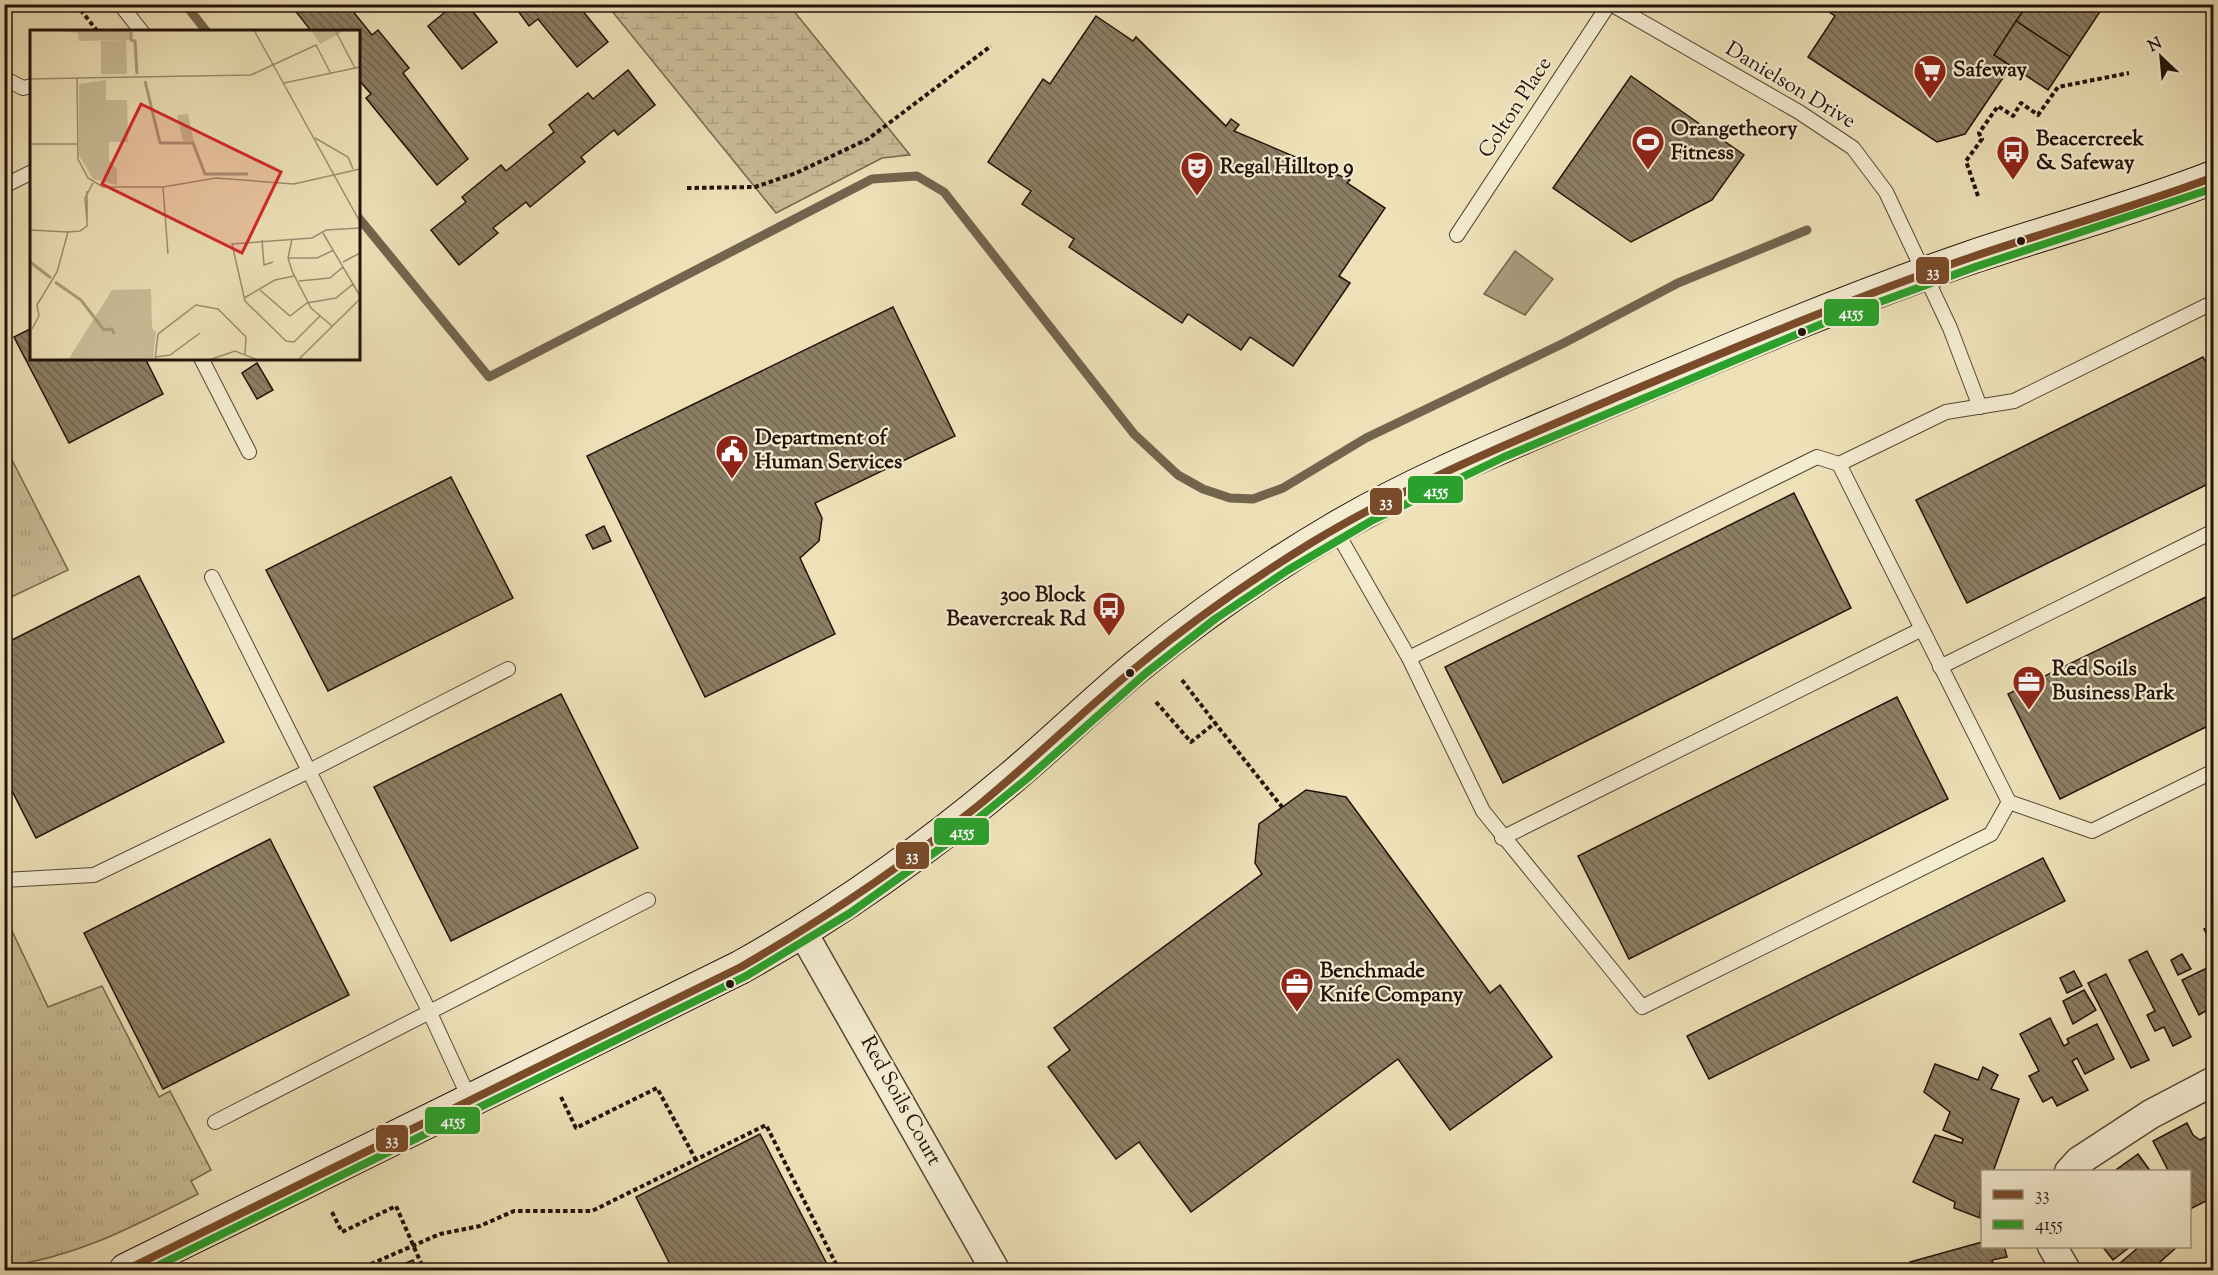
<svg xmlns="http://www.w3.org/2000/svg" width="2218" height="1275" font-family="'Sorts Mill Goudy',serif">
	<defs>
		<pattern id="grass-tufts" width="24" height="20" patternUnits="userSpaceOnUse" patternTransform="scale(1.5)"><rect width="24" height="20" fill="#cbbe9a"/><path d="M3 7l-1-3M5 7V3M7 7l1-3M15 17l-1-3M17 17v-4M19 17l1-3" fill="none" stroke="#aea283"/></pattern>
		<pattern id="wetland-marsh" width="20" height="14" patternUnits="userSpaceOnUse" patternTransform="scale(1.5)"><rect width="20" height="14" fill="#cbbe9a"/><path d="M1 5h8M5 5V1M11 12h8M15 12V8" fill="none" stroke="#aea283"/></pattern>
		<pattern id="building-back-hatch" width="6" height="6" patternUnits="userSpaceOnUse" patternTransform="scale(1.5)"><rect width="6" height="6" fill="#8c7e64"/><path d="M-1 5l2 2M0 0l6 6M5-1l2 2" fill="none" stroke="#726651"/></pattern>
	</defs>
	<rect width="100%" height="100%" fill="#eee1b8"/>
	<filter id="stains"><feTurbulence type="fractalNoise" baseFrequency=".00333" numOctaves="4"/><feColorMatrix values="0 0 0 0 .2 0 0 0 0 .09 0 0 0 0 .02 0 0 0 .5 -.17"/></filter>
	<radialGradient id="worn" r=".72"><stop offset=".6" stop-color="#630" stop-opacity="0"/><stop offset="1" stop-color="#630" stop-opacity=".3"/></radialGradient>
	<g fill="url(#grass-tufts)" stroke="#766852" stroke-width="1.5">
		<polygon points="5,446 68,570 5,600 4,600"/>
		<path d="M5,916L48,1007L102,986L159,1097L170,1091L211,1170L191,1181L198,1194C130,1228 81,1255 5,1267Z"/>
	</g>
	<polygon fill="url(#wetland-marsh)" stroke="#766852" stroke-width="1.5" points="607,5 789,5 910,155 882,158 776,213"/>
	<polygon fill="#a99b7c" stroke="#73644e" stroke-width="1.5" points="1515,251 1553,279 1525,315 1484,294"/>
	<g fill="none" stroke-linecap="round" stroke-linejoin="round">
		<g stroke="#73644e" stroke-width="9">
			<polyline points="185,4 207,32"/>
			<polyline points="358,217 489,377 872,179 917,176 944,192 1134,434 1178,475 1203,489 1230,498 1253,499 1283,488 1366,438 1564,343 1678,283 1807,230"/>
		</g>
	</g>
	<g fill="url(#building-back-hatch)" stroke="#221209" stroke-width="1.5">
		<polygon points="290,4 347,4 372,35 378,30 409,68 403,73 468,159 437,185 366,98 371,94 358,79 358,32 312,32"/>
		<polygon points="455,4 467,4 497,42 462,69 428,26"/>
		<polygon points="513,4 577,4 608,42 577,67 538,19 529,26"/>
		<polygon points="1817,4 2028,4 1994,55 2011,66 1965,134 1937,142 1808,57 1835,16"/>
		<polygon points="2028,4 2105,4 2070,57 2016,21"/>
		<polygon points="1096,16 1133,41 1136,37 1226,126 1231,119 1239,125 1234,131 1350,180 1347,183 1385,208 1339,276 1350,283 1293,366 1250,337 1241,350 1188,314 1182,323 1069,247 1074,239 1022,204 1031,191 988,162 1043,79 1050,84"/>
		<polygon points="2016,21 2070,57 2048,90 1994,55"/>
		<polygon points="628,70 655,105 618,135 614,130 581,157 585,162 530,207 526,202 493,228 498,233 459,265 431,230 466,202 462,197 501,165 506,171 554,132 549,125 588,93 593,99"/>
		<polygon points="1631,76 1744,155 1712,200 1631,242 1553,188"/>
		<polygon points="893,307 955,436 815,503 822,518 819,541 800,558 835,634 705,697 587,456"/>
		<polygon points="32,328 32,358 145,358 163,394 69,443 14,337"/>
		<polygon points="2203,357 2214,377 2214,481 1967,603 1916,500"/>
		<polygon points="257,363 273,390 257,399 242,373"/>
		<polygon points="451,477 513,598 328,691 266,570"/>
		<polygon points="1794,493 1851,608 1503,783 1445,667"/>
		<polygon points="604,526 611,541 593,549 586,535"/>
		<polygon points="139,576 224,742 36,838 4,775 4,644"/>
		<polygon points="2214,593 2214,723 2060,799 2008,694"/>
		<polygon points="561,694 638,848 451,941 374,787"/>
		<polygon points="1897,697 1948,799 1629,959 1578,856"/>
		<polygon points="1306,790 1346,797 1490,993 1500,985 1552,1057 1450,1130 1398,1059 1191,1212 1139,1142 1116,1159 1048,1067 1070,1050 1054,1028 1262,874 1255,863 1259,824"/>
		<polygon points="270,839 349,995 163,1089 84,933"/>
		<polygon points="2043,858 2065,901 1709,1079 1687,1036"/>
		<polygon points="2214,924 2214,947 2204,929"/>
		<polygon points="2147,951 2191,1037 2173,1046 2164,1027 2155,1031 2147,1015 2155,1011 2129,960"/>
		<polygon points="2182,954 2191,969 2178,975 2171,960"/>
		<polygon points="2211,966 2214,971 2214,1006 2199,1015 2182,980"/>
		<polygon points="2074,971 2082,986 2067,993 2060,978"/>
		<polygon points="2106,974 2149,1060 2131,1068 2088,983"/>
		<polygon points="2084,990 2096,1010 2073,1024 2063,1001"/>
		<polygon points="2050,1018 2064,1046 2069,1043 2067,1039 2097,1024 2114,1059 2085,1074 2077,1058 2072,1061 2088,1090 2057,1106 2052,1097 2043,1102 2029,1076 2039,1071 2020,1034"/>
		<polygon points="1935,1064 1978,1080 1983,1067 1998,1075 1991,1089 2019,1099 1993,1172 1982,1172 1980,1218 1954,1208 1955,1202 1913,1182 1935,1135 1962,1143 1963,1139 1943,1130 1950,1112 1924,1092"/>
		<polygon points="2187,1123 2193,1135 2200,1140 2214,1133 2214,1197 2190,1209 2190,1172 2169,1172 2153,1141"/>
		<polygon points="760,1134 830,1270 673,1270 636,1197"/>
		<polygon points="2138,1154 2151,1172 2113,1172"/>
		<polygon points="2214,1208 2214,1224 2207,1211"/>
		<polygon points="1982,1242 1982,1246 2004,1246 2007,1257 1992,1260 1995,1270 1981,1270 1979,1264 1954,1270 1912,1270 1910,1262"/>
		<polygon points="2102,1246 2131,1246 2113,1260"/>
		<polygon points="2140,1246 2178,1246 2151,1270 2112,1270"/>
		<polygon points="2213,1257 2214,1270 2196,1270"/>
		<polygon points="413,1260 417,1270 389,1270"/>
	</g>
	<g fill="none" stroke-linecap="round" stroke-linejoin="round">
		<g stroke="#554635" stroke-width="16">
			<g id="lane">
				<polyline points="120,4 142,32"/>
				<polyline points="1611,4 1799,112 1853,148 1886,192 1950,328 1980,407"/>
				<polyline points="4,78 23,88 32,86"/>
				<polyline points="4,186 32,172"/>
				<polyline points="1457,235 1609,4"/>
				<polyline points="201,358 249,452"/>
				<polyline points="1839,464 1946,412 2014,401 2214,302"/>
				<polyline points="1335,529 1409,658 1483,811 1642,1007 1991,834 2009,802"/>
				<polyline points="212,577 430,1013 471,1102"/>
				<polyline points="1409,658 1817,457 1839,464 2009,802 2092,831 2214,771"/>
				<polyline points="1940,667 2214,531"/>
				<polyline points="1502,838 1922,629"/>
				<polyline points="4,880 94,875 309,771 508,669"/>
				<polyline points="215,1122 648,900"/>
			</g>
		</g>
		<g stroke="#554635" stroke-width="31">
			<g id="street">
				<polyline points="803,933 995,1270"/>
				<polyline points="2069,1172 2079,1161 2151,1114 2214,1081"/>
				<polyline points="2052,1246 2066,1270"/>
			</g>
		</g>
		<g stroke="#221209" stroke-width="35">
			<path id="secondary" d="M126,1270L741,967C834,915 924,851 1005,783C1051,745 1093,703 1139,665C1200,615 1265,570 1333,530C1419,479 1511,443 1602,404C1724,352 1847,300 1972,257C2053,230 2135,208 2214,177"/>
		</g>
		<g stroke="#221209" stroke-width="4" stroke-dasharray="4.5 3" stroke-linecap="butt">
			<polyline points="76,4 98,32"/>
			<polyline points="687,188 755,187 796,173 868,139 991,46"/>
			<polyline points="1978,196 1966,161 1982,139 1979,133 1998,106 2013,116 2021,103 2038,115 2058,87 2129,73"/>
			<polyline points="1182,680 1215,723"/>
			<polyline points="1156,702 1191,742 1215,723 1282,807"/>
			<polyline points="561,1097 576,1128 657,1088 696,1160"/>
			<polyline points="332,1212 342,1232 396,1206 424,1270"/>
			<polyline points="357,1270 440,1234 480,1226 514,1211 592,1211 766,1125 839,1270"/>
		</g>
		<use href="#lane" stroke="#f4ecd1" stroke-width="14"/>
		<use href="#street" stroke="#f4ecd1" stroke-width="28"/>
		<use href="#secondary" stroke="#f4ecd1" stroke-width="33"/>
		<g stroke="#f4ecd1" stroke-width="12">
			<path id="bus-1" d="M126,1270L741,967C824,919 904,865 979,805C1034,760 1084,710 1139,665C1193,620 1251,580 1311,543C1408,484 1513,442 1617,397C1734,348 1852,298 1972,257C2052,230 2134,207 2214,177"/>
		</g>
		<g stroke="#f4ecd1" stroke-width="12">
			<polyline id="bus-2" points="149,1270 746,976 850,913 949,842 1029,777 1146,673 1215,619 1288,570 1371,521 1504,457 1836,318 1975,267 2214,188"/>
		</g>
		<use href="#bus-1" stroke="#7a4b2a" stroke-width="8"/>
		<use href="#bus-2" stroke="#2ca02c" stroke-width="8"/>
	</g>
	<defs>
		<g id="supermarket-pin" transform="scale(1.725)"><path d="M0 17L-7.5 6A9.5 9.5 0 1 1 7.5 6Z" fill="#8f2418" stroke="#f4ecd1"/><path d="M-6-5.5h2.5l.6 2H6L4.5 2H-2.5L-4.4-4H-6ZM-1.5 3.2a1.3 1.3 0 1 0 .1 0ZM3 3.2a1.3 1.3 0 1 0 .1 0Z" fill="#fff"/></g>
		<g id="stadium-pin" transform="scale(1.725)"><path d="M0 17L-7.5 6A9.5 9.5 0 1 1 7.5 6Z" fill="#8f2418" stroke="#f4ecd1"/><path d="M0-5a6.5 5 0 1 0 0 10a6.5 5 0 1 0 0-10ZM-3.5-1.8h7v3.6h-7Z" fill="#fff"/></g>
		<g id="bus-pin" transform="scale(1.725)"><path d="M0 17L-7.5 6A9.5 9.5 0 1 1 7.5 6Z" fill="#8f2418" stroke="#f4ecd1"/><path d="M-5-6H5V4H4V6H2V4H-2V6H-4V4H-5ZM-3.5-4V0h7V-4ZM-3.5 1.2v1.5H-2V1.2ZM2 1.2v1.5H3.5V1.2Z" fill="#fff"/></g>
		<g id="theatre-pin" transform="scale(1.725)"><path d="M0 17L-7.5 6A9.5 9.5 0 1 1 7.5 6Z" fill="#8f2418" stroke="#f4ecd1"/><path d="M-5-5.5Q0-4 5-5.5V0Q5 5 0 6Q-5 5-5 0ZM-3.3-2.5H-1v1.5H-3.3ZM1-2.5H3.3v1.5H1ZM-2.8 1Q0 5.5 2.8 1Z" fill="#fff"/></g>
		<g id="civic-pin" transform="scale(1.725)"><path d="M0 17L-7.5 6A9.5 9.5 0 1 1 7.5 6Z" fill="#8f2418" stroke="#f4ecd1"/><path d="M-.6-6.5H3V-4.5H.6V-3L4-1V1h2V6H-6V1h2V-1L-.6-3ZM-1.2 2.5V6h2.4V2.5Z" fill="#fff"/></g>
		<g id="office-pin" transform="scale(1.725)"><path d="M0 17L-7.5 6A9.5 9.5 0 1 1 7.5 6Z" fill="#8f2418" stroke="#f4ecd1"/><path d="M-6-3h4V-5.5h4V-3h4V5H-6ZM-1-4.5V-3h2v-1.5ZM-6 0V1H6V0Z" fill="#fff"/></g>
	</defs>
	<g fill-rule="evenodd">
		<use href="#supermarket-pin" x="1930" y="71"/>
		<use href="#stadium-pin" x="1648" y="142"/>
		<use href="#bus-pin" x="2013" y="152"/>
		<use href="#theatre-pin" x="1197" y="168"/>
		<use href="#civic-pin" x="732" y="451"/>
		<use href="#bus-pin" x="1109" y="608"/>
		<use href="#office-pin" x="2029" y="682"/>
		<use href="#office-pin" x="1297" y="984"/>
	</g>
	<g fill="#221209" stroke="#f4ecd1" stroke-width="2">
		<circle cx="2021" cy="241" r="5"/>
		<circle cx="1802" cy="332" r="5"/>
		<circle cx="1130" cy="673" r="5"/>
		<circle cx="730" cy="984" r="5"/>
	</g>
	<g text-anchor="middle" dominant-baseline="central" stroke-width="4.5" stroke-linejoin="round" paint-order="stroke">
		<g font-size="21" font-weight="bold" fill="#221209" stroke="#f4ecd1" text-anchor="start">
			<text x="1953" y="71">Safeway</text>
			<text x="1671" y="130">Orangetheory<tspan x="1671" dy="24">Fitness</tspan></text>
			<text x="2036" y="140">Beacercreek<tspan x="2036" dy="24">&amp; Safeway</tspan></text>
			<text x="1220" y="168">Regal Hilltop 9</text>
			<text x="755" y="439">Department of<tspan x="755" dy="24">Human Services</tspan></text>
			<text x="1086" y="596" text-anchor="end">300 Block<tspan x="1086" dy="24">Beavercreak Rd</tspan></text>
			<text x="2052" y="670">Red Soils<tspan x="2052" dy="24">Business Park</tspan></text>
			<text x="1320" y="972">Benchmade<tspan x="1320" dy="24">Knife Company</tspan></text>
		</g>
		<g font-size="21" fill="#221209" stroke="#f4ecd1">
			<text transform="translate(1790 86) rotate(31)">Danielson Drive</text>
			<text transform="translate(1516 108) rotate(-57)">Colton Place</text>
			<text transform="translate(900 1101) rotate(61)">Red Soils Court</text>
		</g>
	</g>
	<g transform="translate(30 30)">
		<rect width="330" height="330" fill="#eee1b8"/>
		<path d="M281,0H316L290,14ZM96,10L97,44H71V11ZM76,50V70H97L98,112H79V131L87,139V155L63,149L49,125V54ZM121,259L122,298L126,302L123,330H38L82,260Z" fill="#cbbe9a"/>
		<path d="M158,84L159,89L164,112L153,111L147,85Z" fill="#cbbe9a"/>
		<path d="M26,0H100V10L49,11L48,3Z" fill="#cbbe9a"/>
		<path d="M92 276a10 10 0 1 1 20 0a10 10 0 1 1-20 0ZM58 324a8 8 0 1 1 16 0a8 8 0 1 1-16 0Z" fill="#cbbe9a"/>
		<path fill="none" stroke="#a99b7c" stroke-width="3" d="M101,2V10L105,11L107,44M115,51L130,113H163L175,144H218M0,232L21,248M25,252L51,270L74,300L82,299L84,304"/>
		<path fill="none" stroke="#9c8e72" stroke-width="1.5" d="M224,0L330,192M305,0L325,38M47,48L221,45L286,15L301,44M0,49L47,48L48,129L58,148L73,157H133L186,148L264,154L330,139M254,53L330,37M285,108L318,127L323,139M0,114H47M133,157L138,224M57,191L55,168L63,153M0,200L38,202M293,203L330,266M262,209L258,228L262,241L281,278L302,296M232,210L234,235L243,232M258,228H287L304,220M313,232L330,223M269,251L300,248L313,237M230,260L260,286L277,273L306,268L323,254M214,268L245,250L264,246M290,286L264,312L256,311L215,271L202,214L282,208L296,200L330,198M2,299L9,286L7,275L27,242L38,202L50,201L57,196V161M125,327L140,325L170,303M125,330L128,304L166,275L188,279L216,307L215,324M179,330L205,321L228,330M268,330L330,269"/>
		<path fill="#d62828" fill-opacity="0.15" stroke="#d62828" stroke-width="3" d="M111,74L251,142L212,223L72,154Z"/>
		<rect width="330" height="330" fill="none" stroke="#221209" stroke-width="3"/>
	</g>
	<g stroke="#f4ecd1" stroke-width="2">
		<rect x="1915" y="256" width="35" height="29" rx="6" fill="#7a4b2a"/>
		<rect x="1823" y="298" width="57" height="29" rx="6" fill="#2ca02c"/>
		<rect x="1407" y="475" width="57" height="29" rx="6" fill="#2ca02c"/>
		<rect x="1369" y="487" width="34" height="29" rx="6" fill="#7a4b2a"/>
		<rect x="933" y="817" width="57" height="29" rx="6" fill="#2ca02c"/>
		<rect x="895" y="841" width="35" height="29" rx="6" fill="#7a4b2a"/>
		<rect x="424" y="1106" width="57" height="29" rx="6" fill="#2ca02c"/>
		<rect x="375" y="1124" width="34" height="29" rx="6" fill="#7a4b2a"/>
	</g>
	<g font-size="16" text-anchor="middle" font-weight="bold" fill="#fff">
		<text x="1933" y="277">33</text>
		<text x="1851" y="318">4155</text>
		<text x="1436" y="496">4155</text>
		<text x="1386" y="507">33</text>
		<text x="962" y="837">4155</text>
		<text x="912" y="861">33</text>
		<text x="453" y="1126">4155</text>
		<text x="392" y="1145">33</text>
	</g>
	<rect width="2218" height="1275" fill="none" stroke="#eee1b8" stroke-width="24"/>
	<rect x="6" y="6" width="2206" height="1263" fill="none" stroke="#221209" stroke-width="3"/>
	<rect x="12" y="12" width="2194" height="1251" fill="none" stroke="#221209" stroke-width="1.5"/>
	<rect x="1981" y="1170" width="210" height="78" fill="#f4ecd1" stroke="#a09581" stroke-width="1.5"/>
	<rect x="1993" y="1190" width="30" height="9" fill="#7a4b2a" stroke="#a09581" stroke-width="1.5"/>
	<text x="2035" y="1200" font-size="18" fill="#221209">33</text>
	<rect x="1993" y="1220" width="30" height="9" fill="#2ca02c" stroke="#a09581" stroke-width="1.5"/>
	<text x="2035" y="1230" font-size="18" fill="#221209">4155</text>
	<g transform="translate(2161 57) rotate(334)" stroke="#f4ecd1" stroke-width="4.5" paint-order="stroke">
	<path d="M0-4.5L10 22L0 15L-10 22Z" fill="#221209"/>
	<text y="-9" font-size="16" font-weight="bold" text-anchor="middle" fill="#221209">N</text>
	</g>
	<rect width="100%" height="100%" filter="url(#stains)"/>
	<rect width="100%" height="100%" fill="url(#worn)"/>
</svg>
